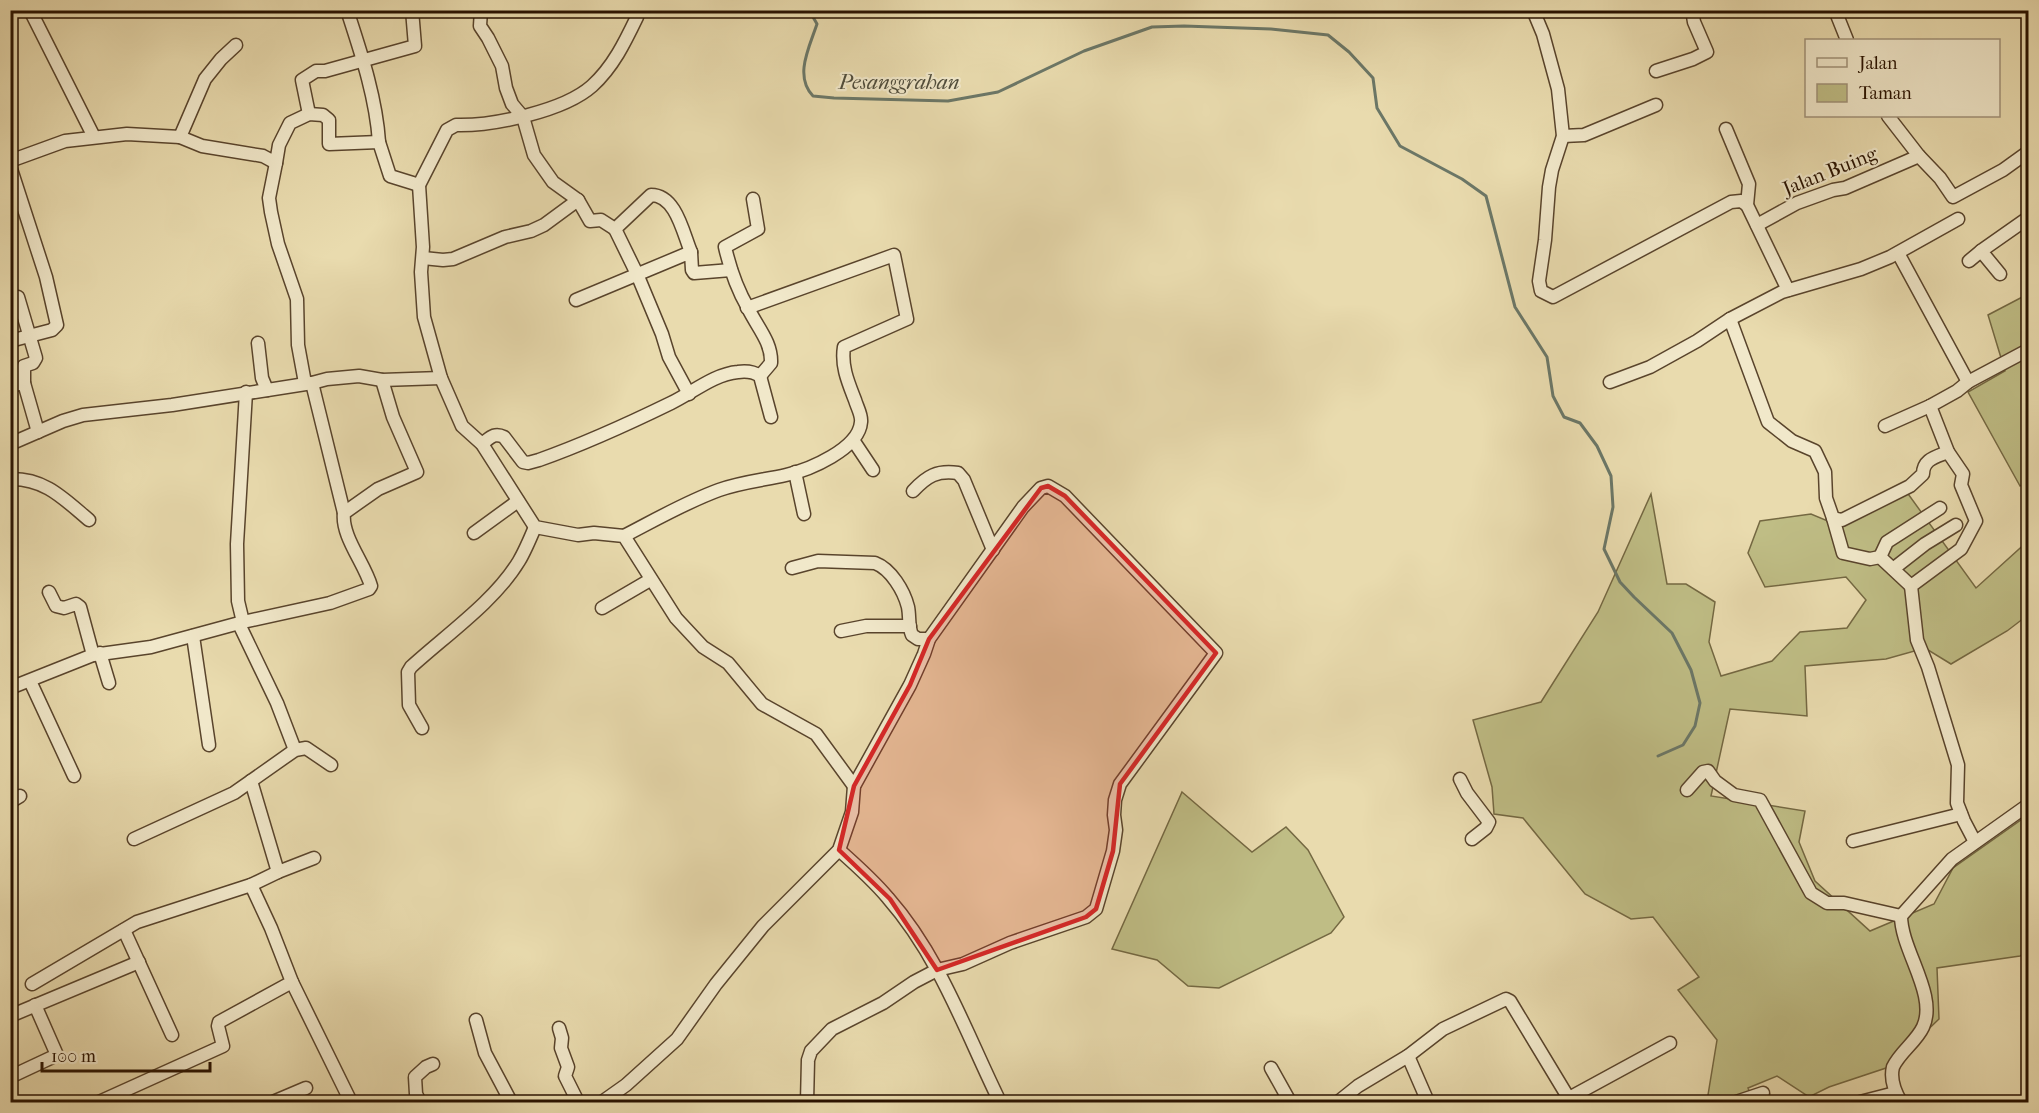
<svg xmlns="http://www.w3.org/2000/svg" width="2039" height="1113" font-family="'IM FELL French Canon',serif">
	<rect width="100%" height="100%" fill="#e9dbae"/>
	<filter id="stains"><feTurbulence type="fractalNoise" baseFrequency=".00333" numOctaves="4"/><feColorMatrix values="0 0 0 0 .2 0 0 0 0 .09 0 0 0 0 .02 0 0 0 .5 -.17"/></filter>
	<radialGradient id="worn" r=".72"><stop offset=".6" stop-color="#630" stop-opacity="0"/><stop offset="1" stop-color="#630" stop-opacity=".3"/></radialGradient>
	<g fill="#bfbd85" stroke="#746842" stroke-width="1.5">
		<polygon points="2028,294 2028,480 2020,486 1968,392 2005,371 1988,315"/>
		<polygon points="1906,491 1976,588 2028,541 2028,615 2007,631 1951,664 1925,648 1886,659 1805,666 1807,716 1730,709 1711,796 1805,811 1799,842 1815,881 1870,931 1934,904 1953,868 2028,815 2028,952 2020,956 1937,968 1939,1019 1889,1067 1829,1087 1809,1097 1777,1076 1748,1088 1753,1102 1709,1102 1708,1095 1717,1040 1678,990 1699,977 1653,917 1631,919 1585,894 1523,818 1494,814 1492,787 1473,720 1541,702 1598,612 1651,494 1667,584 1686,584 1715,602 1709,642 1721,676 1772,661 1800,632 1847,628 1866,600 1846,577 1765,587 1748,553 1760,521 1811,514 1842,527"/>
		<polygon points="1182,792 1252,852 1286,827 1308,850 1344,917 1331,933 1219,988 1188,986 1157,960 1112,949"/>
	</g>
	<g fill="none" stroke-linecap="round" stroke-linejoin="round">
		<path stroke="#6b7767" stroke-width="3" d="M809,10L817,24C809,48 794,76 813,96L834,98L948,101L998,92L1084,51L1152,27L1184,26L1271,29L1328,35L1349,52L1373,78L1377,108L1400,146L1462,179L1486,196L1515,307L1547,357L1553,396L1564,417L1580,423L1597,446L1611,476L1613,507L1604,549L1620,582L1634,597L1672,633L1691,670L1700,703L1695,726L1683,745L1658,756"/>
		<g stroke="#59442c" stroke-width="15">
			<g id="minor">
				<polyline points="30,10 94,137"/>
				<path d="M347,10C361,53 376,97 379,142"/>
				<path d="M481,10L480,26L488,38L502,66L506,88L512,104L523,117L534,155L553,182L578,200L590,221L601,220L615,229L651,195C676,195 683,233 691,252"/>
				<path d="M638,10L637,17C625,42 613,67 592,86C564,111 493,126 456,125L447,130L419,185L423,247L421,272L424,317L441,378L462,426L482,444L535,527L578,535L594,533L624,536L676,618L703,647L728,663L762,704L816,734L854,786"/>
				<polyline points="1533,10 1543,34 1558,89 1563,136 1552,170 1549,187 1545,240 1539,281 1541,291 1553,297 1731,202 1741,201 1747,205"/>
				<polyline points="1835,10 1847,40"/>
				<polyline points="10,11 13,10"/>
				<polyline points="1656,71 1693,59 1707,52 1694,22 1692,10"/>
				<polyline points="309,114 302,80 316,71 325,71 415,46 412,10"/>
				<polyline points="1888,116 1919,156 1940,178 1953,197 2003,170 2028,152"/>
				<polyline points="1726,129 1749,184 1747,205 1788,290"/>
				<polyline points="1563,136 1584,135 1656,105"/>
				<polyline points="180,137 205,79 221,59 236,45"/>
				<polyline points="10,161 65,141 127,134 180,137 202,146 263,156 276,163 279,145 290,123 309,114 323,115 329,120 329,144 379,142 390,176 419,185"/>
				<polyline points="276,163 269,198 271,212 278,244 297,299 298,345 305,383"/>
				<polyline points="10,166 46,277 57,325 52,330 10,341"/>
				<path d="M753,199L758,229L725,247C730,269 737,289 748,308C757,327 772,342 771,363L760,376"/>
				<polyline points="1757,225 1797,203 1833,190 1845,188 1919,156"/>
				<polyline points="615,229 637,274 662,334 669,357 689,394"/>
				<polyline points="1898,253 1968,382"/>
				<polyline points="423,258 443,260 453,259 505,237 531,231 544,225 578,200"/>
				<polyline points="1969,261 1981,251"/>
				<polyline points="2000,274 1981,251 2028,218"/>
				<polyline points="18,297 36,358 33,363 24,366 24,383"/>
				<polyline points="576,300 691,252 692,270 694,273 731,270"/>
				<path d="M1730,319L1768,422L1792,441L1815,451L1825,472L1826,498L1833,518L1842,520L1910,486L1923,474C1923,459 1936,457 1948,452"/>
				<polyline points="258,343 262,378 267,390"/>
				<polyline points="1610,382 1650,367 1697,341 1730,319 1782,292 1861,269 1890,257 1958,219"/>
				<polyline points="312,383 344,513"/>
				<polyline points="10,386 24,383 38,432"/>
				<polyline points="1885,426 1930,406"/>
				<polyline points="853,440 873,470"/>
				<polyline points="10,444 63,421 83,415 172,405 312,383 327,379 359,376 382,380 441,378"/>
				<path d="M482,444C490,438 494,432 504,437L523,462L528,463L539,460C584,444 628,424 671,403C692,393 714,374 738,372C745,371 754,372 760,376L771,417"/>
				<polyline points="795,472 804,514"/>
				<path d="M10,479C45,478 64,499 89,520"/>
				<path d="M913,491C927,476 937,470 958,473L964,480L993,550"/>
				<polyline points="1833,518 1843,553 1870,559 1880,557 1911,586"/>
				<polyline points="474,533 518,501"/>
				<path d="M624,536C655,520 686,502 719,490C741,482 764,480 786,475C809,470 859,449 861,422C862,415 857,407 855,400C848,382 841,366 844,347L907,319L894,255L747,308"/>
				<polyline points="1880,557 1887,542 1940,508"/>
				<path d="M792,568L818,561L875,563C891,569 904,591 908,607C910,617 908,626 912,635L918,639H929"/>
				<polyline points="1893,569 1925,544 1956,525"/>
				<polyline points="49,592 56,606 64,608 76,604 80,607 93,655"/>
				<polyline points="602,608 650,580"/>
				<polyline points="243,622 238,601 237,544 246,392"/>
				<polyline points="239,624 277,703 295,750"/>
				<polyline points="841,631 866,626 910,626"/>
				<polyline points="193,636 209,745"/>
				<polyline points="100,653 109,683"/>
				<polyline points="30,681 74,776"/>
				<path d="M10,688L93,655L151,647L243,622L330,603L369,589L371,586C365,564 341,536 344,513L378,489L417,472L393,417L382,380"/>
				<path d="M422,728L409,705L408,672L411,667C446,635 495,601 519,561C525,551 530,539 535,527"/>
				<polyline points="1460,779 1467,793 1489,822 1486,828 1472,839"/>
				<polyline points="251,781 278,872"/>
				<polyline points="1687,790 1703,772 1708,771 1715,781 1734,795 1760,800 1811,893 1827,903 1844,903 1901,916"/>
				<polyline points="10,802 20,796"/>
				<polyline points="134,839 234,793 295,750 306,748 331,765"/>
				<polyline points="1853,841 1961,814"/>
				<polyline points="1975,842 1964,821 1957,803 1958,765 1928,667 1917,640 1911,586 1961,549 1976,521 1961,485 1963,474 1948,452 1930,406 1957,391 1968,382 2028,350"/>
				<path d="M839,850C856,865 873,880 888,898C940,957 966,1033 1000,1102"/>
				<polyline points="124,930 172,1035"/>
				<polyline points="292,982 351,1102"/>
				<polyline points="32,984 137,922 251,885 278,872 314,858"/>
				<polyline points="10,1016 139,962"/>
				<polyline points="476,1020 485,1053 511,1102"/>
				<polyline points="559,1028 562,1038 561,1048 568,1067 565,1076 578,1102"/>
				<polyline points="1408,1056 1428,1102"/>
				<polyline points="1271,1068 1290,1102"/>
				<polyline points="10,1077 57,1055 35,1005"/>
				<polyline points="1569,1098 1670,1043"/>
				<polyline points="99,1102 223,1046 218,1026 219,1022 292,982 271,928 251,885"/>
				<polyline points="273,1102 306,1088"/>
				<polyline points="420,1102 416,1094 415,1077 426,1067 433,1064"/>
				<polyline points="602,1102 626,1085 677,1039 716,984 763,926 839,850 852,812 854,786 910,685 924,654 929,639 1023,507 1041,488 1048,486 1065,496 1216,653 1120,784 1115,800 1114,815 1116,830 1113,851 1096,909 1086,917 1010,943 963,964 937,970 914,982 883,1003 832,1029 811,1051 808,1060 807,1102"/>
				<polyline points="1338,1102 1358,1086 1408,1056 1443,1029 1506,999 1510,1001 1571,1102"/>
				<polyline points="1736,1102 1763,1093"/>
				<polyline points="1860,1102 1895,1093"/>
				<path d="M1901,1102C1895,1092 1890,1079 1893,1067C1900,1052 1916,1042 1923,1027C1938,995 1901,950 1901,916L1952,859L2028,805"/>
			</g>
		</g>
		<use href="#minor" stroke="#f1e8ca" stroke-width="12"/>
	</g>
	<path fill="#d62828" fill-opacity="0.2" stroke="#d62828" stroke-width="4.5" stroke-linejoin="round" d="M1048,486L1065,496L1216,653L1120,784L1113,851L1096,909L1086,917L937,970L890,899L839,850L854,786L910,685L929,639L1041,488Z"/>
	<g text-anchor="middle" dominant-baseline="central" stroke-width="4.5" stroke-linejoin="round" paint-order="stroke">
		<g font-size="20" fill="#291200" stroke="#f1e8ca">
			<text transform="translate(1830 171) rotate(-22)">Jalan Buing</text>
		</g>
		<g font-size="21" font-style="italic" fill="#504d3c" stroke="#f1e8ca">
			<text x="899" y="82">Pesanggrahan</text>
		</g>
	</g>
	<rect width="2039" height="1113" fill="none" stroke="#e9dbae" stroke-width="36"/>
	<rect x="12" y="12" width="2015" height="1089" fill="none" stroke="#291200" stroke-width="3"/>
	<rect x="18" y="18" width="2003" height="1077" fill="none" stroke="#291200" stroke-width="1.5"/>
	<rect x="1805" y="39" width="195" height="78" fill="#f1e8ca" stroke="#a19279" stroke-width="1.5"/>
	<rect x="1817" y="58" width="30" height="9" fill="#f1e8ca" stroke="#a19279" stroke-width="1.5"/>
	<text x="1859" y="69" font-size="18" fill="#291200">Jalan</text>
	<rect x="1817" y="84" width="30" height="18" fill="#bfbd85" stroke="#a19279" stroke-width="1.5"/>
	<text x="1859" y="99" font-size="18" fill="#291200">Taman</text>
	<path d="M42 1062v9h168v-9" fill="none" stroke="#291200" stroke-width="3"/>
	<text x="51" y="1062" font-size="18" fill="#291200" stroke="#f1e8ca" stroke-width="4.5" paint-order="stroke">100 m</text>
	<rect width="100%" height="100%" filter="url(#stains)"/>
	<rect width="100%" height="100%" fill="url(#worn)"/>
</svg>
